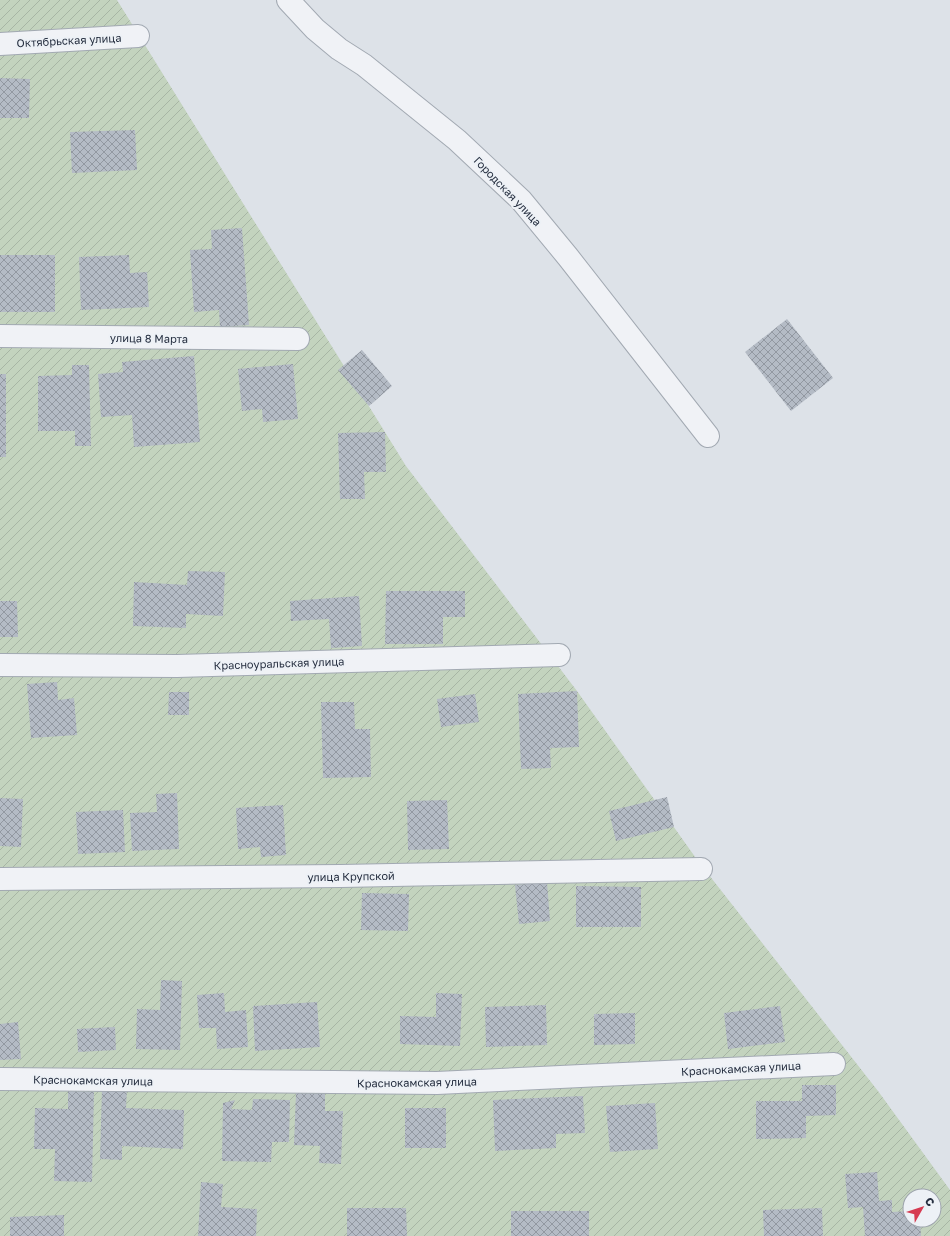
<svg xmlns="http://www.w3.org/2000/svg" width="950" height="1236" font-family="'Golos Text',sans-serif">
	<defs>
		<pattern id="garden-furrows" width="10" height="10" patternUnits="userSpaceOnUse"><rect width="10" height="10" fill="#c3d3be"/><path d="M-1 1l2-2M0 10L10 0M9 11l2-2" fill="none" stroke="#a7b5a4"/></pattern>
		<pattern id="building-cross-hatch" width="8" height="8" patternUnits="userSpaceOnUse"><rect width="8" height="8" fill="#b4bbc5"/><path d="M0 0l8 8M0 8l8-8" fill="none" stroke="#9298a1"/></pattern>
	</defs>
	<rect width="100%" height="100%" fill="#dde2e8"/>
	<path fill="url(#garden-furrows)" fill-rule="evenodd" d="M0,0H117L406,466L577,691L698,861L878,1091L950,1190V1236H0ZM910,1196H934V1220H910Z"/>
	<g fill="url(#building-cross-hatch)">
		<polygon points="0,78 30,79 29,118 0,118"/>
		<polygon points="135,130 137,170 72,173 70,132"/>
		<polygon points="242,228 249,325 220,327 219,310 194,312 190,250 212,249 211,230"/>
		<rect x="0" y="255" width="55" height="57"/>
		<polygon points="129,255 130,273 147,272 149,307 81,310 79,257"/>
		<polygon points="787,319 833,378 791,411 745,352"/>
		<polygon points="362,350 392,386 369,406 338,370"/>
		<polygon points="194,356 200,442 134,447 132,415 101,417 98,374 123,372 122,362"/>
		<polygon points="293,364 298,419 263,422 262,409 242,411 238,369"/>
		<polygon points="72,365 89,365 91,446 75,446 75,431 38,431 38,376 72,375"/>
		<rect x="0" y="374" width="6" height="83"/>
		<polygon points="385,432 386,472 364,472 365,499 340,499 338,433"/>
		<polygon points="188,571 225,572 223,616 186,614 186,628 133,626 134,582 187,585"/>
		<polygon points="386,591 465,591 465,617 443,617 443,644 385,644"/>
		<polygon points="359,596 362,646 331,648 329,619 291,621 290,601"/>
		<polygon points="0,601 17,601 18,637 0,637"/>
		<polygon points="57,682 58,700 74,698 77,735 31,738 27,684"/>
		<polygon points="577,691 579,747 550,748 551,768 521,769 518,694"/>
		<polygon points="169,692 189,692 189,715 168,715"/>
		<polygon points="475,694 479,722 441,727 437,699"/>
		<polygon points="321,702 354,702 355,729 370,729 371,777 323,778"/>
		<polygon points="177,793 179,849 132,851 130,813 157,812 156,794"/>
		<polygon points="667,797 674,827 616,841 609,811"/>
		<polygon points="0,798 23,799 21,847 0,846"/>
		<polygon points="447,800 449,849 408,850 407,801"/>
		<polygon points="283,805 286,855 261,857 260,847 238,849 236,808"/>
		<polygon points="123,810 125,852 78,854 76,812"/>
		<polygon points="547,882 550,921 519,924 515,885"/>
		<polygon points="576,886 641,887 641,927 576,927"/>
		<polygon points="362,893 409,894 408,931 361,930"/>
		<polygon points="161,980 182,981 180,1050 136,1049 137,1009 160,1010"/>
		<polygon points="224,993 225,1012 246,1010 248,1047 217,1049 216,1028 199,1028 197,995"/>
		<polygon points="436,993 462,994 460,1046 400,1044 400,1016 436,1017"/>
		<polygon points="317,1002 320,1047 255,1051 253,1006"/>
		<polygon points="546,1005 547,1045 486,1047 485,1007"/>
		<polygon points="780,1006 785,1042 728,1049 724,1013"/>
		<polygon points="635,1013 635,1044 594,1045 594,1014"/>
		<polygon points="18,1022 21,1059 0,1060 0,1024"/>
		<polygon points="115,1027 116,1050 78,1052 77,1029"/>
		<polygon points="802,1085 836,1085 836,1115 806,1116 806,1138 756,1139 756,1101 802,1101"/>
		<polygon points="102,1088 127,1089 126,1108 184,1110 183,1149 122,1146 122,1160 100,1159"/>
		<polygon points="68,1091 94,1092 92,1182 54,1181 55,1149 34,1149 35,1108 68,1109"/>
		<polygon points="296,1093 325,1094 325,1111 343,1111 341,1164 319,1163 320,1146 294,1145"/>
		<polygon points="583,1096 585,1133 556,1134 556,1148 495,1151 493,1100"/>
		<polygon points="253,1099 290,1100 289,1142 272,1142 271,1162 222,1161 223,1103 235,1100 231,1109 252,1110"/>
		<polygon points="655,1103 658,1149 610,1152 606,1106"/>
		<rect x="405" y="1108" width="41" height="40"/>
		<polygon points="877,1172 879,1201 892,1200 892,1212 910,1211 910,1220 920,1220 921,1236 865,1236 863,1207 848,1208 845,1174"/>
		<polygon points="201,1182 223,1184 221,1207 257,1209 256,1236 198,1236"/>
		<polygon points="347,1208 406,1208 407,1236 347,1236"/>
		<polygon points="822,1208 823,1236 764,1236 763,1210"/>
		<rect x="511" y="1211" width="78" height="25"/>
		<polygon points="64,1215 64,1236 10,1236 10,1217"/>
	</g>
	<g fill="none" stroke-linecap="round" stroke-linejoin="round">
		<g stroke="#a2a9b2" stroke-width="24">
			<g id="minor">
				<polyline points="288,0 315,29 339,49 364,65 457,140 521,200 568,257 708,436"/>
				<polyline points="0,44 138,36"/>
				<polyline points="0,336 298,339"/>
				<polyline points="0,665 177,666 559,655"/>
				<polyline points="0,879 341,876 701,869"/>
				<polyline points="0,1079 437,1083 834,1064"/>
			</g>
		</g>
		<use href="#minor" stroke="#f0f2f6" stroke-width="22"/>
	</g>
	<g text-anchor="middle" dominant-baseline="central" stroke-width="4" stroke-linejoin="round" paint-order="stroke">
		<g font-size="11" fill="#262f40" stroke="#edf1f6">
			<text transform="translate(69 40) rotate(-3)">Октябрьская улица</text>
			<text transform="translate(508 191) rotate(46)">Городская улица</text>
			<text transform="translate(149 338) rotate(1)">улица 8 Марта</text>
			<text transform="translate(279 663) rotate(-2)">Красноуральская улица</text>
			<text transform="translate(351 876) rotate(-1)">улица Крупской</text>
			<text transform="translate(741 1068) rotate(-3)">Краснокамская улица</text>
			<text transform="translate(93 1080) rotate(1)">Краснокамская улица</text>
			<text transform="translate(417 1082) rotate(-1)">Краснокамская улица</text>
		</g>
	</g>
	<g transform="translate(922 1208) rotate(51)"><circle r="19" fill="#edf1f6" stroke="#9da3ad"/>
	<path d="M0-3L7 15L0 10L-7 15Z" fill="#d63a51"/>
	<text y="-6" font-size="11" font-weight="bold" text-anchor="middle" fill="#262f40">С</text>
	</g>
</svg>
